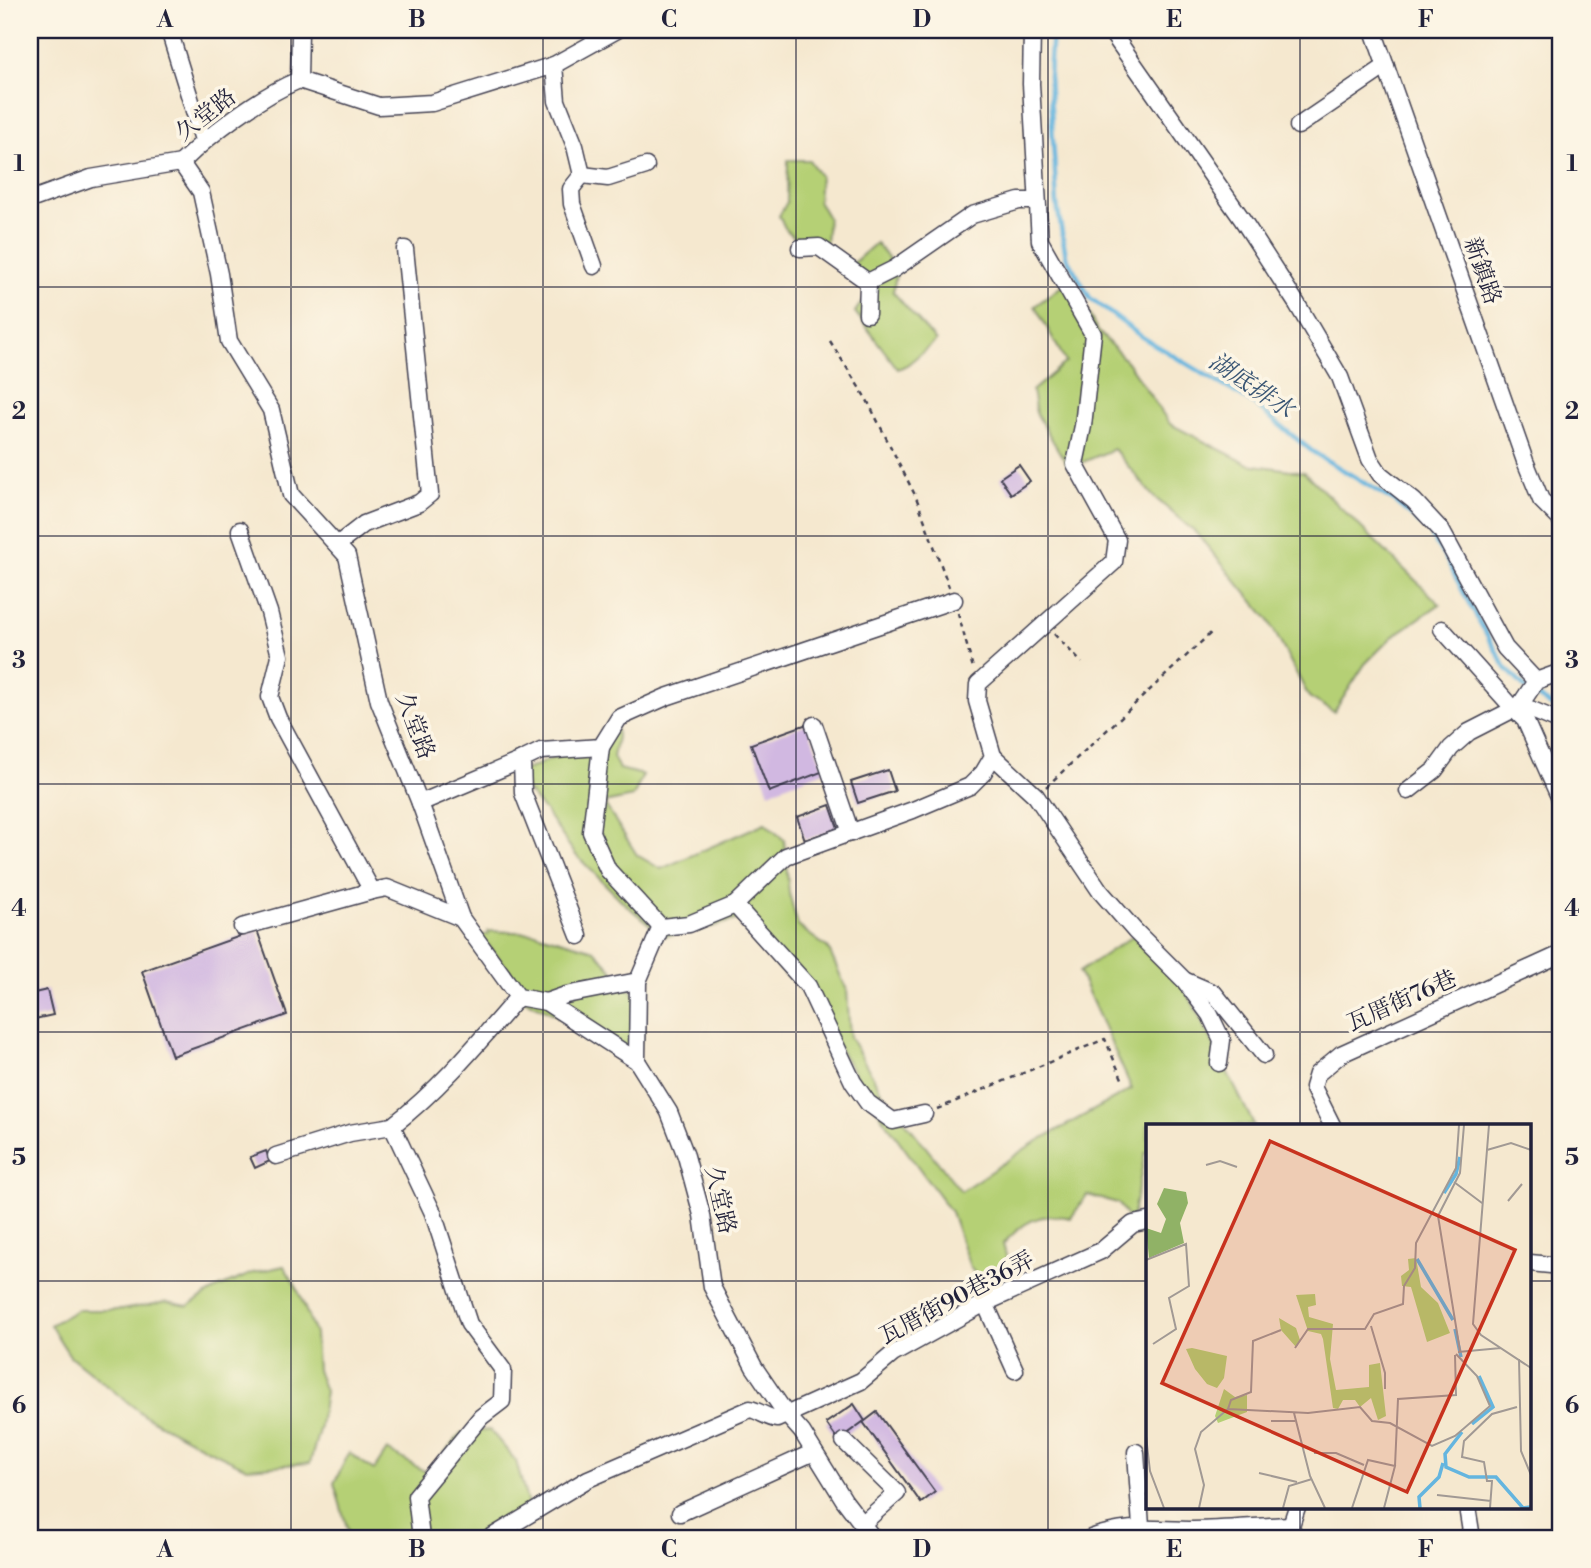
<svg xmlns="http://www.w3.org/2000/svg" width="1591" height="1568" font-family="'Libre Bodoni','Noto Serif TC',serif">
	<rect width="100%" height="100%" fill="#fcf5e5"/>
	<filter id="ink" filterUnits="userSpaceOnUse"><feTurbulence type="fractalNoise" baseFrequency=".0143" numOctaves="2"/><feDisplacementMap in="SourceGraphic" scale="14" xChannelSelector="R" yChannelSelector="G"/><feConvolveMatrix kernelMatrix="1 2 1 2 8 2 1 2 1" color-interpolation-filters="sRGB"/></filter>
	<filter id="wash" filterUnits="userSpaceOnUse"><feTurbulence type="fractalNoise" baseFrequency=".00686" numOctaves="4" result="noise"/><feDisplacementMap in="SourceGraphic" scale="28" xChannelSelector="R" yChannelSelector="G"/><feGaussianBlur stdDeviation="1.57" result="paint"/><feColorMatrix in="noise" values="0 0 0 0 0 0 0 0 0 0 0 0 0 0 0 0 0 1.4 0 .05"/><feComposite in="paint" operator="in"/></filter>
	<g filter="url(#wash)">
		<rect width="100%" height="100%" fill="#f5e8cf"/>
		<g fill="#b5d075" stroke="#6c7958" stroke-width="2">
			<polygon points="788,160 809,160 820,176 818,201 828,218 826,243 802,244 786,230 779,216 787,202"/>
			<polygon points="876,243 897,269 893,292 936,341 907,365 898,369 855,312 870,290 852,264"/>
			<polygon points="1071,279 1097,330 1127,362 1170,424 1248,464 1304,472 1440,604 1392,637 1365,664 1334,712 1309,697 1268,619 1197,534 1152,495 1114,449 1069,468 1036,413 1032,391 1066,362 1035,306"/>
			<path d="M615,720L617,737L613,757L619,769L643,775L633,797L604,803L637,855L661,869L765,823L784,840L789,893L798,926L828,948L847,990L850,1037L881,1091L961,1191L1032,1144L1132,1089L1079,972L1134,935L1178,974L1254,1125H1148V1152L1145,1153L1131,1223L1118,1203L1087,1195L1071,1218C1040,1211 1023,1222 1003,1244L1014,1285L987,1289L970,1267L951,1212L881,1116L809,1000L796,983L776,966L767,944L743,918L693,932L663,936L625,904L575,854L545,811L512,773L528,769L602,737Z"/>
			<polygon points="488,931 536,933 594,950 642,1002 646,1003 642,1037 637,1053 518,997 509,970 480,936 489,934"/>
			<polygon points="284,1266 297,1288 315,1334 317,1370 325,1391 320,1426 310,1463 247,1468 207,1449 145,1416 70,1356 50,1325 77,1310 121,1310 166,1302 188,1306 220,1287 253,1273"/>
			<polygon points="490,1430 516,1461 532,1519 505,1538 350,1538 334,1483 349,1453 374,1470 387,1450 428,1473 461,1433"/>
		</g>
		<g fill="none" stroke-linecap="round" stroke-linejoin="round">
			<g stroke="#64b5df" stroke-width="4.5">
				<polyline points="1052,30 1049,76 1057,205 1066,256 1090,298 1142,337 1251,402 1313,452 1394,501 1427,529 1448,562 1471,607 1506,668 1526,689"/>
				<polyline points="1533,694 1561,712"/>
			</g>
		</g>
		<g id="blocks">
			<g fill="#d1b8e1">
				<polygon points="1019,465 1030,481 1011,494 1000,478"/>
				<polygon points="807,724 824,771 769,792 751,744"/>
				<polygon points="888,770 895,791 858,803 851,782"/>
				<polygon points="830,805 838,828 805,840 797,817"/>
				<polygon points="257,930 287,1015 172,1056 142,971"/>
				<polygon points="47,990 53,1015 30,1020 30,994"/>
				<polygon points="266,1151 270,1161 255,1168 250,1157"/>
				<polygon points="854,1404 865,1421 877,1412 935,1492 921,1503 863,1422 838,1440 826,1423"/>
			</g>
		</g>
	</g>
	<g filter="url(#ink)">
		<use href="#blocks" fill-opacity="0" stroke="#424051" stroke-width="2"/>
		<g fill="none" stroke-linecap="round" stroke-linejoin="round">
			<g stroke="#424051" stroke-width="19">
				<g id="minor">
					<polyline points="169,30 203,140"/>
					<path d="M300,30L299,80C260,96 211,133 181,163L201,192L219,274L229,341L271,410L291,495L347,556L379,701L420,803L461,918L518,997L546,1002L637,1061L669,1112L686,1156L702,1215L712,1287L754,1367L786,1414L802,1432L844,1500L873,1538"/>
					<polyline points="1110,30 1242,219 1297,304 1340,377 1370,459 1380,474 1414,501 1441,530 1505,648 1536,681"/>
					<polyline points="1373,30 1525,461 1541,500 1561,520"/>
					<polyline points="554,65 557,101 575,146 582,175 571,189 572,204 594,266"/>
					<polyline points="299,80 379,106 432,103 554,65 617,30"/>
					<polyline points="1298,126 1386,66"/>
					<polyline points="582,175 608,178 646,166"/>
					<polyline points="30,200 91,178 181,163"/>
					<polyline points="800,248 819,247 868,282 894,269 972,215 1019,201 1037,201"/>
					<polyline points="867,314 868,282"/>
					<polyline points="240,530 269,612 280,656 270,697 278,718 372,891 242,927"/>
					<polyline points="337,545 364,524 419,503 430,494 405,249"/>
					<polyline points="1561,672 1536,681 1520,705 1514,709 1525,720 1561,801"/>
					<polyline points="1520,705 1561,722"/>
					<polyline points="814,725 851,833"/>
					<polyline points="601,747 591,832 608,870 661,927"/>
					<polyline points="993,756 1036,796 1100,891 1135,931 1184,980 1210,1015 1222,1040 1219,1063"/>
					<polyline points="1408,791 1435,770 1451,748 1469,732 1514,709 1442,629"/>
					<polyline points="420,803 522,760"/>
					<polyline points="372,891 387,888 461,918"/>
					<polyline points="735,905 808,986 853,1082 868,1103 893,1121 924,1114"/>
					<polyline points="579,936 523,793 522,760 541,751 601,747 619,718 666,697 954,600"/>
					<polyline points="1186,981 1214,993 1264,1055"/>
					<polyline points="546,1002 566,995 638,981"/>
					<polyline points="637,1061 638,981 661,927 689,924 735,905 786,856 913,810 970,786 983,773 993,756 977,701 978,684 1114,562 1117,540 1075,464 1083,426 1093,334 1040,241 1031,84 1032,30"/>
					<polyline points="1332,1125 1313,1087 1317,1074 1341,1054 1561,954"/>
					<polyline points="276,1156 350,1133 392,1126"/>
					<polyline points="1530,1263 1561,1266"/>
					<polyline points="985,1303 1015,1370"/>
					<polyline points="844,1441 897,1493 862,1524"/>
					<polyline points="1136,1452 1141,1527"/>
					<polyline points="1467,1507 1472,1538"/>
					<polyline points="680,1513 814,1452"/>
					<path d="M421,1538L416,1496L481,1417L502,1401L503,1370L469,1324L433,1213L392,1126C440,1089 478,1043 518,997"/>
					<path d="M490,1538L588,1479L750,1409C760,1411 767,1418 777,1419L861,1381L893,1354L985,1303L1101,1251L1133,1224L1148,1221"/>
					<path d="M1091,1538C1129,1524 1154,1530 1193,1530C1226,1530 1259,1526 1291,1525"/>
					<polyline points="1294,1538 1291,1525 1297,1507"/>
				</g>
			</g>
			<g stroke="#424051" stroke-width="2.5" stroke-dasharray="5 5" stroke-linecap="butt">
				<polyline points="830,341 867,400 916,497 949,587"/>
				<polyline points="958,613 973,668"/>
				<polyline points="1054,634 1082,663"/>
				<polyline points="1046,787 1213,631"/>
				<polyline points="937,1109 1105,1039 1123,1081"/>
			</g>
			<use href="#minor" stroke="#fff" stroke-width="16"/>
		</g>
	</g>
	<path fill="none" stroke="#22223b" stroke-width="2" stroke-opacity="0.55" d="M291,30V1538M543,30V1538M796,30V1538M1048,30V1538M1300,30V1125M30,287H1561M30,536H1561M30,784H1561M30,1032H1561M30,1281H1148M1530,1281H1561M1300,1507V1538"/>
	<g text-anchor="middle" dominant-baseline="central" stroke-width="7" stroke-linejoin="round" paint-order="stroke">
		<g font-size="23" fill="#22223b" stroke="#fcf5e5">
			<text transform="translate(206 115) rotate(-38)">久堂路</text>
			<text transform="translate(1482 271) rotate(71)">新鎮路</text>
			<text transform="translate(415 726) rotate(69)">久堂路</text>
			<text transform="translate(1402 1001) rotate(-24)">瓦厝街76巷</text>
			<text transform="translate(720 1200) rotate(77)">久堂路</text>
			<text transform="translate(957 1298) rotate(-28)">瓦厝街90巷36弄</text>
		</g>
		<g font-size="24" font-style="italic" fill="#395574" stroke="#fcf5e5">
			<text transform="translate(1251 386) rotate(34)">湖底排水</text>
		</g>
	</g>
	<g transform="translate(1146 1124)">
		<rect width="385" height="385" fill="#f5e8cf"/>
		<path d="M270,134L275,163L292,179L304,209L281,218L265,163L256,162L255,152L263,146L262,135ZM169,170L170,181L162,183L163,193L187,200L184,235L190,266L223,263V241L234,239L240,292L232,296L225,274L214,283L209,276H197L192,285L187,284L177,215L175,210L162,207L150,171ZM133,194L150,204L154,216L150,223L135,206ZM46,224L81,232L78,254L71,264L61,260L49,245L40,225ZM78,265L89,273L101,271V288L72,299L69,292Z" fill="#b5d075"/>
		<path d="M18,64L40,68L42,79L34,99L38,119L3,134L0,104L15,109L20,95L11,80Z" fill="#90b266"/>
		<path fill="none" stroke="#64b5df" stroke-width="3.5" d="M298,69L310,50L314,33M271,135L307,196M309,205L315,233M326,300L347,283L333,252M316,308L299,330L300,343L323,353H350L377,384L385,383M274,384L273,373L293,353L297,339"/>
		<path fill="none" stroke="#a19994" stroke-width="2" d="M343,1L327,200L335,211L385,244M341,26L365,19L385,26M60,41L74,37L91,43M308,58L336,79M362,77L376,60M0,136L40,120L43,162L23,174L30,205L7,220M225,202L239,249V265M149,224L162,205H219L228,190L257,180L258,162L269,144L270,119L310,44L313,1M314,227L292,92L314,49L318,1M312,228L355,224M373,235L375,327L385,351M82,285L162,289L214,283L226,297L244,299L286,322L309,312L344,282L331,252L310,230M148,289L164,352L179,384M125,297H149M0,312L4,347L18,384M168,329H190L218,341M249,342L252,275L310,271L309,231M113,349L151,358M291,371L345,377M53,384L58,361L49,325L55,308L82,285L85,276L105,268L107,217L135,206M137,384L143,362L166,355M206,384L222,336L249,342L238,384M344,384L346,357H341L338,338L316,333L318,317L346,290L371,283"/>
		<path fill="#c8321e" fill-opacity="0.15" stroke="#c8321e" stroke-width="3.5" d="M124,17L369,126L261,368L16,259Z"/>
		<rect width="385" height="385" fill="none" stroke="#22223b" stroke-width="3.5"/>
	</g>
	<rect width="1591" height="1568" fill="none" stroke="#fcf5e5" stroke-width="77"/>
	<rect x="38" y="38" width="1514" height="1492" fill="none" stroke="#22223b" stroke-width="2.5"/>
	<g font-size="23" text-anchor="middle" font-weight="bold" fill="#22223b">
		<text x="165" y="27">A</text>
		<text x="417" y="27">B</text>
		<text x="669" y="27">C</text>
		<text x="922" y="27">D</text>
		<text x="1174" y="27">E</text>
		<text x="1426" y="27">F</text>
		<text x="19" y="171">1</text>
		<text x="1572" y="171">1</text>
		<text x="19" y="419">2</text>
		<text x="1572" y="419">2</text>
		<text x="19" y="668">3</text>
		<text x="1572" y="668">3</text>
		<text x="19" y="916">4</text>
		<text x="1572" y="916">4</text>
		<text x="19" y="1165">5</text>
		<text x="1572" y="1165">5</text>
		<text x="19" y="1413">6</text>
		<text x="1572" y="1413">6</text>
		<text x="165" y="1557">A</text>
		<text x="417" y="1557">B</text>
		<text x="669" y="1557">C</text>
		<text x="922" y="1557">D</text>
		<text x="1174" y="1557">E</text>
		<text x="1426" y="1557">F</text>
	</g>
</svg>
